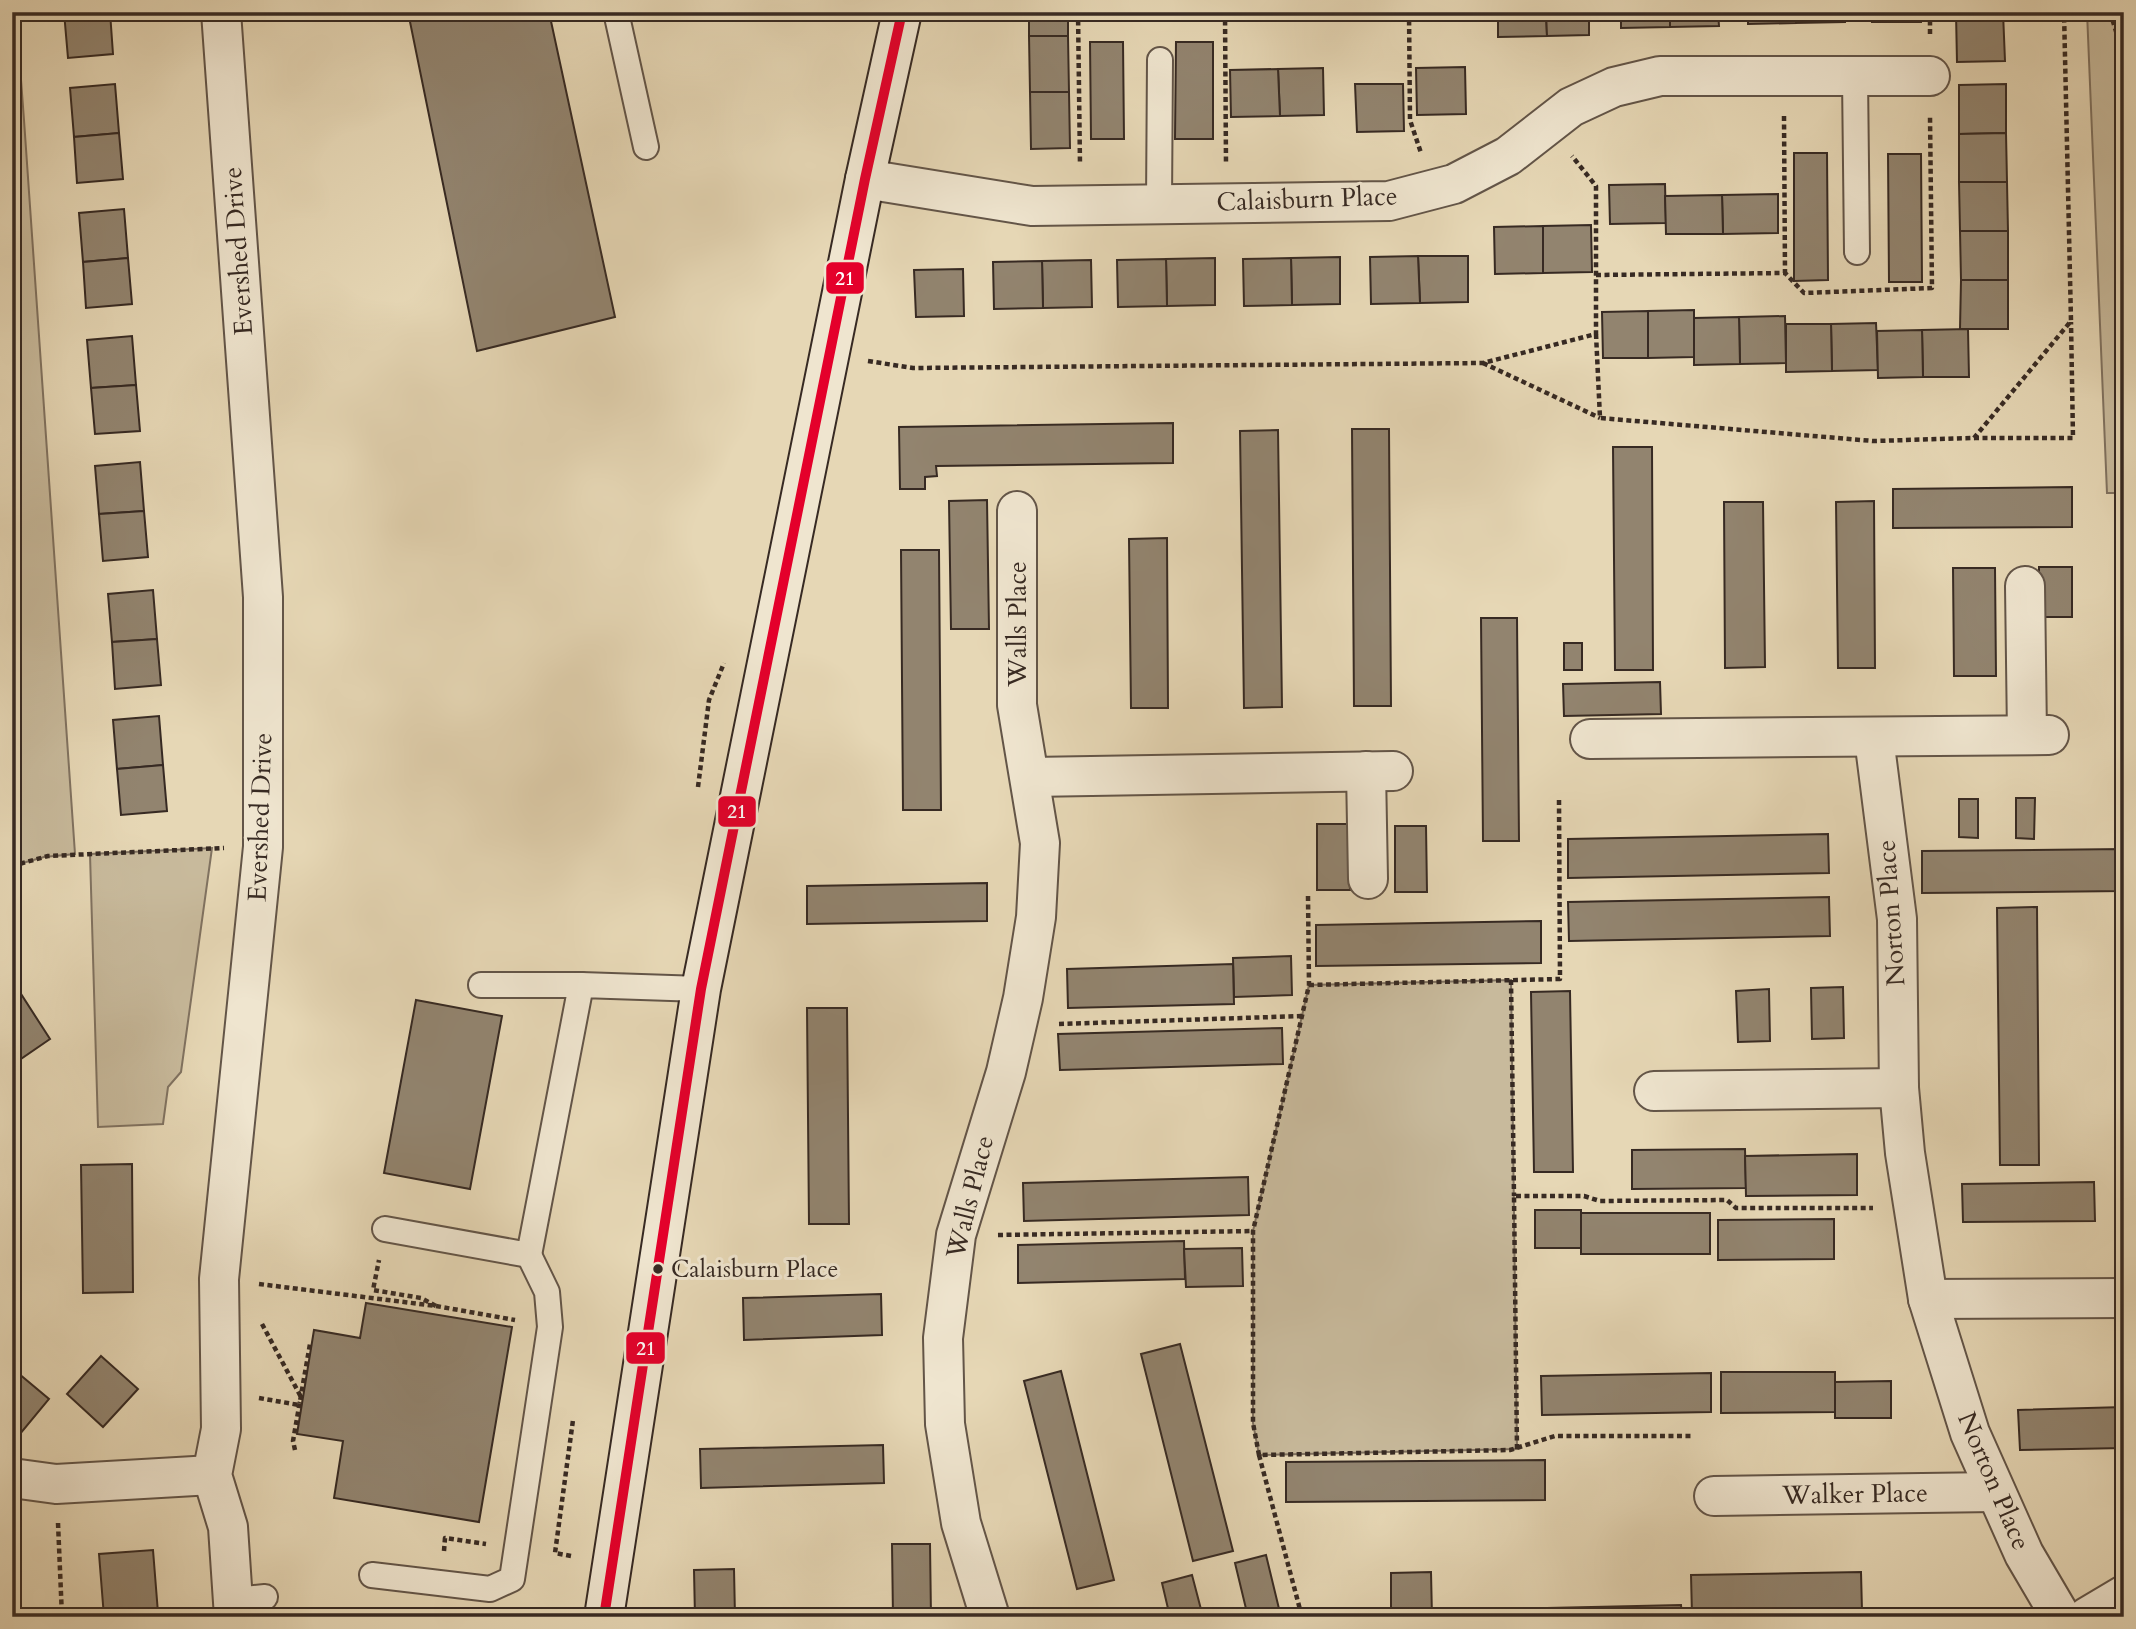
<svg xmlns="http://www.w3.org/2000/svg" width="2136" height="1629" font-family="Cardo,serif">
	<rect width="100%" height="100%" fill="#e6d7b5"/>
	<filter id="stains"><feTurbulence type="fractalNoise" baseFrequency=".00286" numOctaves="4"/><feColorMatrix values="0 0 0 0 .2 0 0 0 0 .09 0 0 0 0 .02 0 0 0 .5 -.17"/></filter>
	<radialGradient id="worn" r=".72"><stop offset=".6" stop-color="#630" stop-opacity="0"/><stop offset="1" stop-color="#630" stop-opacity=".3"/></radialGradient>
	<g fill="#c8ba9c" stroke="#807260" stroke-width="2">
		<polygon points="12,12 16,12 24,120 75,854 44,857 12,866 12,618 20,606 12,504"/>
		<polygon points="2087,12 2124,12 2124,493 2107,493"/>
		<polygon points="212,848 181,1072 168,1087 163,1124 98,1127 90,854"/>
		<polygon points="1511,980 1517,1449 1259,1455 1253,1423 1253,1231 1309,985"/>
	</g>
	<g fill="#92846f" stroke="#372a23" stroke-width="2">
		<polygon points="64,12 110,12 113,54 68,58"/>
		<polygon points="408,12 549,12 615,317 477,351"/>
		<rect x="1029" y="12" width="39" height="24"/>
		<polygon points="1498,12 1546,12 1547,36 1498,37"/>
		<polygon points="1546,12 1589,12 1589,35 1547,36"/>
		<polygon points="1621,12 1670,12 1670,27 1621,28"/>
		<polygon points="1670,12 1718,12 1719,26 1670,27"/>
		<polygon points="1748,12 1796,12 1796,23 1748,24"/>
		<polygon points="1796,12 1845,12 1845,22 1796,23"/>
		<rect x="1872" y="12" width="49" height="10"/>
		<polygon points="2003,12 2005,61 1957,62 1956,13"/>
		<polygon points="1029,36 1068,36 1069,92 1030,92"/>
		<polygon points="1090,42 1123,42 1124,139 1091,139"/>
		<polygon points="1176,42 1213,42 1213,139 1175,139"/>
		<polygon points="1465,67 1466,114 1417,115 1416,68"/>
		<polygon points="1323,68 1324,115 1280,116 1278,69"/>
		<polygon points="1278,69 1280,116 1231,117 1230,70"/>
		<polygon points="115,84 119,133 74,137 70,88"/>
		<polygon points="1355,84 1403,84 1404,131 1357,132"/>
		<polygon points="2006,84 2006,133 1959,134 1959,85"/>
		<polygon points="1030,92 1069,92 1070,148 1031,149"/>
		<polygon points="119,133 123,179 77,183 74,137"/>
		<polygon points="2006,133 2007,182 1959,182 1959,134"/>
		<polygon points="1794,153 1827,153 1828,280 1794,281"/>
		<polygon points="1888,154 1921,154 1922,282 1889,282"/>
		<polygon points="1959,182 2007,182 2008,231 1960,231"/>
		<polygon points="1665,184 1666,223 1610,224 1609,185"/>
		<polygon points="1778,194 1778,233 1723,234 1722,195"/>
		<polygon points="1722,195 1723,234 1666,234 1665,196"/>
		<polygon points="124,209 128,258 83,262 79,213"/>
		<polygon points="1591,225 1592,272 1543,273 1543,226"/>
		<polygon points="1543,226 1543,273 1495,274 1494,227"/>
		<polygon points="1960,231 2008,231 2008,280 1961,280"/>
		<polygon points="1418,256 1468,256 1468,302 1420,303"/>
		<polygon points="1418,256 1420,303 1371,304 1370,257"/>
		<polygon points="1340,257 1340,304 1292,305 1291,258"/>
		<polygon points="128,258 132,304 86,308 83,262"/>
		<polygon points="1215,258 1215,305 1167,306 1166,259"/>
		<polygon points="1291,258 1292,305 1244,306 1243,259"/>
		<polygon points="1166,259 1167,306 1118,307 1117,260"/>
		<polygon points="1091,260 1092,307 1043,308 1042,261"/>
		<polygon points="1042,261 1043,308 994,309 993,262"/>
		<polygon points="963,269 964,316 916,317 914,270"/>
		<polygon points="1961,280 2008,280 2008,329 1960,329"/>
		<polygon points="1694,310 1694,357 1648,358 1648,311"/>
		<polygon points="1648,311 1648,358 1603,358 1602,312"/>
		<polygon points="1785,316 1786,363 1740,364 1739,317"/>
		<polygon points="1739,317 1740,364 1694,365 1694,318"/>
		<polygon points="1876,323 1878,370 1832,371 1831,324"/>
		<polygon points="1786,324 1831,324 1832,371 1786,372"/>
		<polygon points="1968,329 1969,377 1923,377 1922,330"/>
		<polygon points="1922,330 1923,377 1878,378 1877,331"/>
		<polygon points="132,336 136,385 91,388 87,340"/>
		<polygon points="136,385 140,431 95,434 91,388"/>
		<polygon points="1173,423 1173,463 936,466 937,476 925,477 925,489 900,489 899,427"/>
		<polygon points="1352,429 1389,429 1391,706 1354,706"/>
		<polygon points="1278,430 1282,707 1244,708 1240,431"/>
		<polygon points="1613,447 1652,447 1653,670 1615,670"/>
		<polygon points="140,462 144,511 99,514 95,466"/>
		<polygon points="2072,487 2072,527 1893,528 1893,489"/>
		<polygon points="987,500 989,629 951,629 949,501"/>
		<polygon points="1874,501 1875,668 1838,668 1836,502"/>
		<polygon points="1724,502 1763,502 1765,667 1725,668"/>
		<polygon points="144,511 148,557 103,561 99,514"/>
		<polygon points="1167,538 1168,708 1131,708 1129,539"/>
		<polygon points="901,550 939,550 941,810 903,810"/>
		<rect x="2039" y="567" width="33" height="50"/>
		<polygon points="1953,568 1995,568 1996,676 1954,676"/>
		<polygon points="153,590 157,639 112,642 108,594"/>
		<polygon points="1481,618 1517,618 1519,841 1483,841"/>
		<polygon points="157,639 161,685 115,689 112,642"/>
		<rect x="1564" y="643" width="18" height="27"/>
		<polygon points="1660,682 1661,714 1564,716 1563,684"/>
		<polygon points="159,716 163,765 117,769 113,720"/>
		<polygon points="163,765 167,811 121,815 117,769"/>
		<polygon points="2016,798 2035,798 2034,839 2016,838"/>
		<polygon points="1959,799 1978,799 1978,838 1959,837"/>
		<polygon points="1317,824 1349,824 1350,890 1317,890"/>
		<polygon points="1395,826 1426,826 1427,892 1395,892"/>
		<polygon points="1828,834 1829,873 1568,878 1568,839"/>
		<polygon points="2124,849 2124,891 1922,893 1922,851"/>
		<polygon points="987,883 987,921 807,924 807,886"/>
		<polygon points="1829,897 1830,936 1569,941 1568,902"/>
		<polygon points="2037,907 2039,1165 2000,1165 1997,908"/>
		<polygon points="1541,921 1541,963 1316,966 1316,925"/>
		<polygon points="1291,956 1292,995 1234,997 1233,958"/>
		<polygon points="1233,964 1234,1004 1068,1008 1067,969"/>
		<polygon points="1843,987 1844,1038 1812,1039 1811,988"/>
		<polygon points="1769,989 1770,1041 1738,1042 1736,991"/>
		<polygon points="1570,991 1573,1172 1534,1172 1531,992"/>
		<polygon points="12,993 15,998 21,994 50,1039 12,1065"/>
		<polygon points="416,1000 502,1016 470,1189 384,1173"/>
		<polygon points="807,1008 847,1008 849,1224 809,1224"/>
		<polygon points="1282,1028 1283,1064 1060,1070 1058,1034"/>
		<polygon points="1745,1149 1746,1188 1632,1189 1632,1150"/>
		<polygon points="1857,1154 1857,1195 1746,1196 1745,1156"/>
		<polygon points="132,1164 133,1292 83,1293 81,1165"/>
		<polygon points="1248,1177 1249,1215 1024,1221 1023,1183"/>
		<polygon points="2094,1182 2095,1221 1963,1222 1962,1184"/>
		<rect x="1535" y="1210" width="46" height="38"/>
		<rect x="1581" y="1213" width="129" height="41"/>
		<polygon points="1834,1219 1834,1259 1718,1260 1718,1220"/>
		<polygon points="1184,1241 1185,1279 1018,1283 1018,1245"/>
		<polygon points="1242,1248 1243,1286 1186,1287 1184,1249"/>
		<polygon points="881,1294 882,1335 744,1340 743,1298"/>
		<polygon points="366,1303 512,1327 479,1522 334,1498 343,1441 297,1434 314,1330 360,1338"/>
		<polygon points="1180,1344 1233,1551 1193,1561 1141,1354"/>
		<polygon points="101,1356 138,1389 103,1427 67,1394"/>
		<polygon points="12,1368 49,1399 15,1440 12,1437"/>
		<polygon points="1061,1371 1114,1580 1077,1589 1024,1381"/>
		<polygon points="1721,1372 1835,1372 1835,1412 1721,1413"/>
		<polygon points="1711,1373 1711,1412 1542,1415 1541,1376"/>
		<polygon points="1891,1381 1891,1418 1835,1418 1835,1382"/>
		<polygon points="2124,1407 2124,1448 2020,1450 2018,1410"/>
		<polygon points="883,1445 884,1483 701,1488 700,1449"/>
		<polygon points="1545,1460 1545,1500 1286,1502 1286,1462"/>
		<polygon points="892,1544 930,1544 931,1617 893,1617"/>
		<polygon points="153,1550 158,1613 104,1617 99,1554"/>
		<polygon points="1266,1555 1281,1617 1248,1617 1235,1563"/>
		<polygon points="734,1569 735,1617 695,1617 694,1570"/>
		<polygon points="1431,1572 1432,1617 1391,1617 1391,1573"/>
		<polygon points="1861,1572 1862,1611 1692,1615 1691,1575"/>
		<polygon points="1192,1575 1203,1617 1170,1617 1162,1583"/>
		<polygon points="1681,1605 1682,1617 1500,1617 1499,1609"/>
	</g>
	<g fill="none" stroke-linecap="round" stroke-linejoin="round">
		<g stroke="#635548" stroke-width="28">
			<g id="lane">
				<polyline points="616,12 646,147"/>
				<polyline points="1855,77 1857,252"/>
				<polyline points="1159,203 1160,60"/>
				<polyline points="481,985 581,985"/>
				<polyline points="385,1229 529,1255 581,985 701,989"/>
				<polyline points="372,1575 490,1589 512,1579 550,1327 547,1292 529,1255"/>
				<polyline points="234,1600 265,1597"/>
			</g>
		</g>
		<g stroke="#635548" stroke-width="42">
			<g id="street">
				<polyline points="221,12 263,597 263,847 219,1279 221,1429 212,1475 228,1527 234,1617"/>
				<polyline points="865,179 1032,206 1389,201 1454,184 1508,156 1571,107 1614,87 1660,76 1930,76"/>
				<polyline points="2025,586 2027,735"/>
				<polyline points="1874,738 1897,919 1899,1088 1905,1153 1928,1299 1970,1433 2024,1554 2061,1617"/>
				<polyline points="1590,739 2049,735"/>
				<polyline points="1366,771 1368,879"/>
				<polyline points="1031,777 1393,771"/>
				<polyline points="1654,1091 1899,1088"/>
				<polyline points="1928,1299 2124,1298"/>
				<polyline points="12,1478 56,1484 212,1475"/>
				<polyline points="1714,1496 1995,1492"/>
				<polyline points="990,1617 961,1523 945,1424 943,1338 956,1235 1006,1072 1023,998 1036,917 1040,843 1017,705 1017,511"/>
				<polyline points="2087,1617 2124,1595"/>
			</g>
		</g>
		<g stroke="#372a23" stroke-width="42">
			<polyline id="secondary" points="604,1617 701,989 865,179 902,12"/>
		</g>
		<g stroke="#372a23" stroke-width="4.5" stroke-dasharray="5 3.5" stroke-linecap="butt">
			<polyline points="1078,12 1080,165"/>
			<polyline points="1225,12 1226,165"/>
			<polyline points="1409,12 1410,120 1421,153"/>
			<polyline points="1930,12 1930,37"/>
			<polyline points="2110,12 2124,57"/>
			<polyline points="1784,116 1785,273"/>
			<polyline points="1596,275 1785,273 1804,293 1932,288 1930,116"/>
			<polyline points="1596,334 1600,418 1873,441 1974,438 2071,321 2064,12"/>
			<polyline points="868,361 913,368 1483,363 1596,334 1596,186 1572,156"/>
			<polyline points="1483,363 1600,418"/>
			<polyline points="1974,438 2073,438 2071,322"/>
			<polyline points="698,787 709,700 724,663"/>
			<polyline points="12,866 48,856 224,848"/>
			<polyline points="1308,896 1309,985 1253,1231 1253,1423 1259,1455 1510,1450 1555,1436 1691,1436"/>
			<polyline points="1511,980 1514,1196"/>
			<polyline points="1309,985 1560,979 1559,800"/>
			<polyline points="1059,1024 1303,1016"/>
			<polyline points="998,1235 1253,1231"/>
			<polyline points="259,1284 436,1306 421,1298 373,1290 379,1260"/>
			<polyline points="436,1306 515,1320"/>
			<polyline points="262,1324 301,1397"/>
			<polyline points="259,1398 299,1405 300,1402"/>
			<polyline points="1517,1449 1514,1196 1584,1196 1600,1201 1727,1200 1736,1208 1873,1208"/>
			<polyline points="295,1450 293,1441 310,1344"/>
			<polyline points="1259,1455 1302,1617"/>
			<polyline points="58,1523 62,1617"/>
			<polyline points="444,1551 445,1538 486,1544"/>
			<polyline points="571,1556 555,1553 573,1420"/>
		</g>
		<use href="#lane" stroke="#efe5cf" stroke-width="24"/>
		<use href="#street" stroke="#efe5cf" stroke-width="38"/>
		<use href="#secondary" stroke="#efe5cf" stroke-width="38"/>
		<g stroke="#efe5cf" stroke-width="16">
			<polyline id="bus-1" points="604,1617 701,989 865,179 902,12"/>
		</g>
		<use href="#bus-1" stroke="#e4002b" stroke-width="10"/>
	</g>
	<circle fill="#372a23" stroke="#efe5cf" stroke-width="2.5" cx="658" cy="1269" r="6"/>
	<g text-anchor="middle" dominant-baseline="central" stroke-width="6" stroke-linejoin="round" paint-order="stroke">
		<g font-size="24" fill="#372a23" stroke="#efe5cf" text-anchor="start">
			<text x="671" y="1269">Calaisburn Place</text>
		</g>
		<g font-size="26" fill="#372a23" stroke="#efe5cf">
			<text transform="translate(1307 199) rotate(-2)">Calaisburn Place</text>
			<text transform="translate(238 251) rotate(-94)">Evershed Drive</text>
			<text transform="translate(1017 624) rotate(-90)">Walls Place</text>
			<text transform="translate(260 817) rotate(-88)">Evershed Drive</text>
			<text transform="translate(1891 913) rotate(-94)">Norton Place</text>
			<text transform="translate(970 1197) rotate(-76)">Walls Place</text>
			<text transform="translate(1994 1481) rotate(67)">Norton Place</text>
			<text transform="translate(1855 1494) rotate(-1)">Walker Place</text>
		</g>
	</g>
	<g stroke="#efe5cf" stroke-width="2.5">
		<rect x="825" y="261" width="40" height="34" rx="7" fill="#e4002b"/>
		<rect x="717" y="795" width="40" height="33" rx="7" fill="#e4002b"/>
		<rect x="625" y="1331" width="41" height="34" rx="7" fill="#e4002b"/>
	</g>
	<g font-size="19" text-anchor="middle" font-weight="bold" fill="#fff">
		<text x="845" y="285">21</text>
		<text x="737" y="818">21</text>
		<text x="646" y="1355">21</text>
	</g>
	<rect width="2136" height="1629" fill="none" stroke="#e6d7b5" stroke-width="42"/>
	<rect x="14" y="14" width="2108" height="1601" fill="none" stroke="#372a23" stroke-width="3.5"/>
	<rect x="21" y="21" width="2094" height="1587" fill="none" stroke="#372a23" stroke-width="2"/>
	<rect width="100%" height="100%" filter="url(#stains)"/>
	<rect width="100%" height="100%" fill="url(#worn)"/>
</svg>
